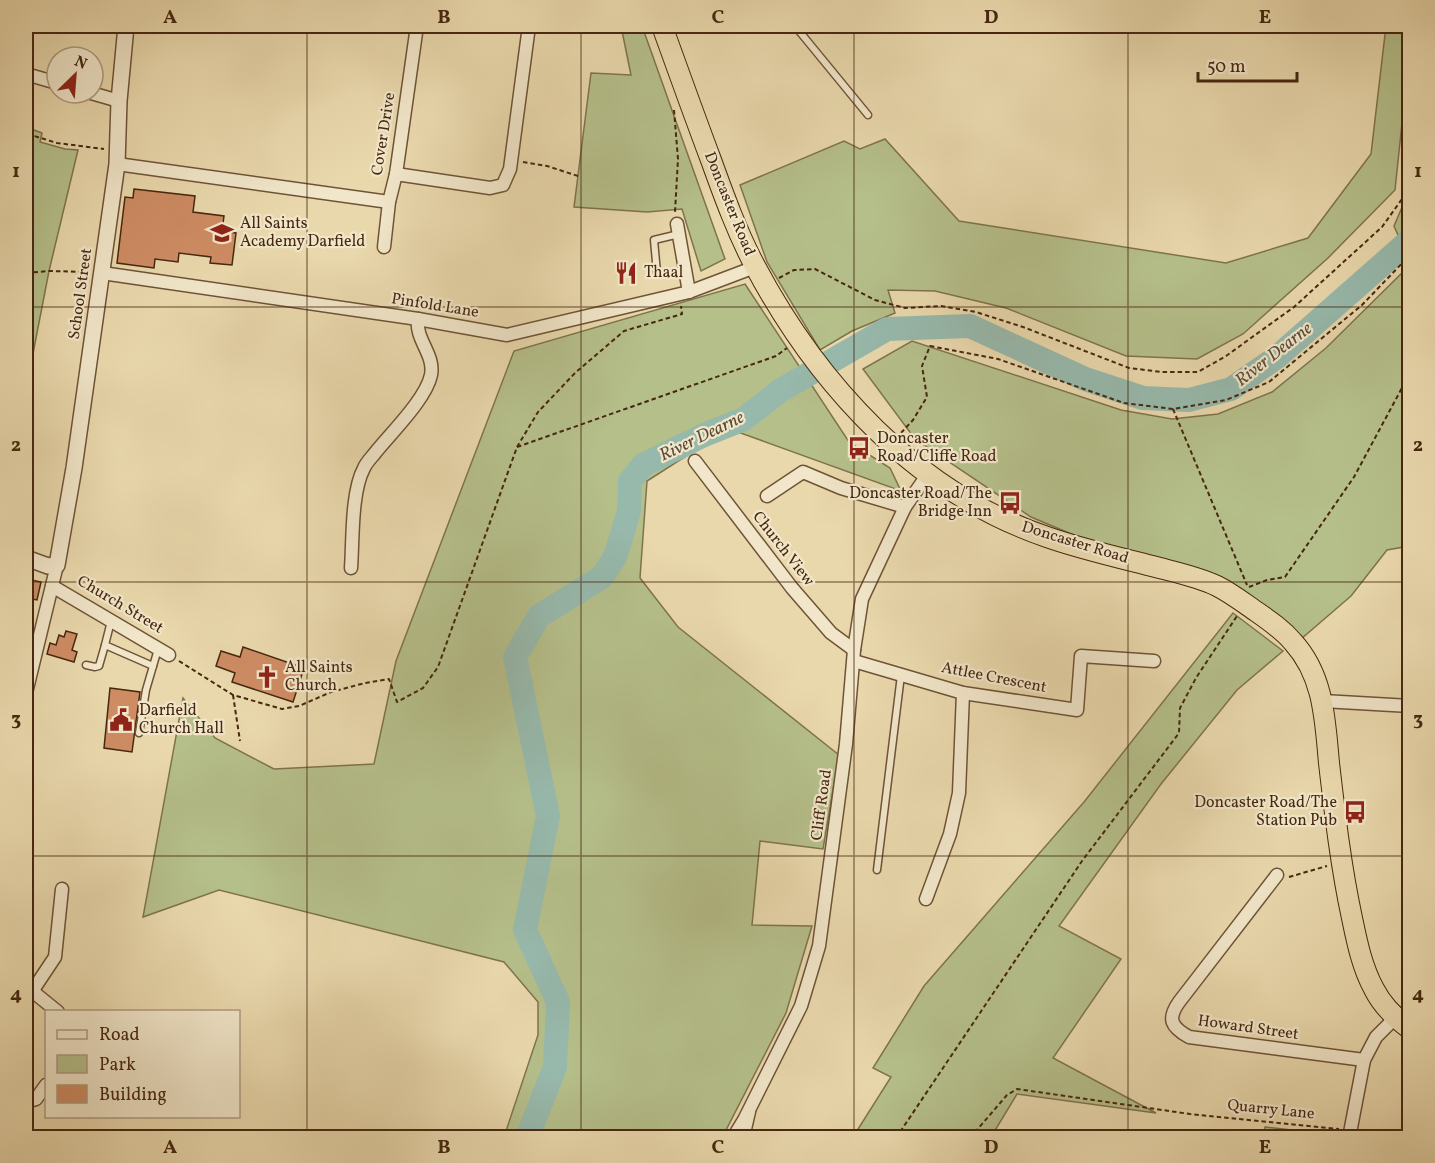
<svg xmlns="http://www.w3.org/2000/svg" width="1435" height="1163" font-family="Vollkorn,serif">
	<rect width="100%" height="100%" fill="#e9d8ac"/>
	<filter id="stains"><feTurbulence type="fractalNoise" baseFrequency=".00333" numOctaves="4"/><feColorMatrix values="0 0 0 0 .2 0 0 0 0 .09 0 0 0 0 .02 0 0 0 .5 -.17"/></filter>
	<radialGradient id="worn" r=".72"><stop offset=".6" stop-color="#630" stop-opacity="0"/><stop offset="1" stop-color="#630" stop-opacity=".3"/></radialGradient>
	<g fill="#b5bf8a" stroke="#7e734d" stroke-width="1.5">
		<polygon points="621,26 642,26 725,259 701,271 682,209 647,212 574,207 591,73 631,75"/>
		<polygon points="1386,26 1409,26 1409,56 1395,190 1328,258 1243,334 1197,359 1126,356 1006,308 935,291 888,290 895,313 852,331 820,350 767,262 740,185 844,141 860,149 885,139 959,221 1226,263 1308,238 1371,154"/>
		<polygon points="26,127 42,133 40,142 65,149 78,150 49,271 30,369 26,368"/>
		<polygon points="1409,191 1410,260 1409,260 1394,226"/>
		<polygon points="1409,266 1409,546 1387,550 1351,596 1301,639 1240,591 1088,541 1031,517 915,439 863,369 912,341 1121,410 1172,419 1218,414 1272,392 1326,348"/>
		<polygon points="745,284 849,442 890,468 901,491 738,432 697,449 647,481 640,578 678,627 839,755 823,849 760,841 752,925 812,926 786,1013 726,1130 720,1137 504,1137 538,1035 538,1002 504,962 219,890 143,917 183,698 215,738 274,769 374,764 396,661 514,351"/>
		<polygon points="1233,613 1283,651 1237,690 1161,784 1059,926 1121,959 1053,1058 1156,1113 1017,1094 991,1137 853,1137 891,1077 873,1068 924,986 1084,802"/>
		<polygon points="1265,1127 1345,1136 1264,1138"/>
	</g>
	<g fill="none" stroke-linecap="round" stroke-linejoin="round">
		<polyline stroke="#97b9ac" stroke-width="24" points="527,1138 555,1067 558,1002 525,930 548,816 515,657 539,616 602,577 615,557 621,538 629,511 630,481 643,465 704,435 744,419 781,390 887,329 970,326 1085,379 1143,398 1189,400 1231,389 1277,357 1410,240"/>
	</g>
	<g fill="#ce8c63" stroke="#462710" stroke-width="1.5">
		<polygon points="134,189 195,196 193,212 224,216 222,231 236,233 232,265 210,263 211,257 179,253 178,262 155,259 154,268 117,263 125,197 133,198"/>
		<polygon points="27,579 41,582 37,600 26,598"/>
		<polygon points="66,631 77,634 72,650 77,652 74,662 47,654 50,643 56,645 59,635 64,637"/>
		<polygon points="243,647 304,668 293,702 232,682 235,673 216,666 221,651 240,657"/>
		<polygon points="110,688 140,692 132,752 104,748"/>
	</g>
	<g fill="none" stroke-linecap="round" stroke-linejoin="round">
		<g stroke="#6f5337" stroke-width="9">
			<g id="service">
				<polyline points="795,26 868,115"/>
				<polyline points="657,273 654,240 679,234"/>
				<polyline points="111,621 105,645 153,666"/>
				<polyline points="86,665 95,667 99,666 105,645"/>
				<polyline points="139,733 146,690 158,649"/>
				<polyline points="877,870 901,675"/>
				<polyline points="746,1138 752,1112"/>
			</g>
		</g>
		<g stroke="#6f5337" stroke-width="15">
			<g id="minor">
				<polyline points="26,74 57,83"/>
				<polyline points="91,93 119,101"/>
				<polyline points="117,164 389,202"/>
				<polyline points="396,174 490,188 503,185 510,169 529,26"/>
				<polyline points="677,224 689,292"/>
				<polyline points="384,247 389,202 396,174 417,26"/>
				<polyline points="102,273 418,319 507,335 689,292 755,267"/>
				<polyline points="695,461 792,588 831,633 854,650"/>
				<polyline points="767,496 803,472 841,488 905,507"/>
				<path d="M351,568C353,541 351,492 364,468C366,463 371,458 375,453C391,433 426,399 431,375C435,354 415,340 418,319"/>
				<polyline points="52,586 169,655"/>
				<polyline points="854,661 963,693 1077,710 1081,656 1154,661"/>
				<polyline points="26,693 57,565"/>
				<polyline points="1323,701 1410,706"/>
				<path d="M1277,875L1179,1002C1167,1019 1171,1027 1189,1037L1364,1060"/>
				<polyline points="926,899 950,834 959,793 963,693"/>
				<polyline points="26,986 58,1012"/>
				<polyline points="33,990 55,957 62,889"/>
				<polyline points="26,1102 36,1099 46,1085"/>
				<polyline points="733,1138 744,1120 801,1006 819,946 846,744 854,650 862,599 905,507 928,474"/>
				<polyline points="1349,1138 1364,1060 1376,1037 1395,1018"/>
			</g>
		</g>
		<g stroke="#6f5337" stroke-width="18">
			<polyline id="tertiary" points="26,558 48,566 57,565 74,468 117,164 119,101 126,26"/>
		</g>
		<g stroke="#462710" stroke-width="22">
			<path id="trunk" d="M662,26C678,70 694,115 711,160C724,196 737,232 755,266C818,385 917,493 1047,537C1081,549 1117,557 1152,566C1174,572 1196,576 1217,586C1231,593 1244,603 1257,612C1270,621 1283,630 1293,642C1324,676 1325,720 1329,763C1335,815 1341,867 1352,918C1357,942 1362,967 1374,989C1382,1005 1395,1018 1410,1029"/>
		</g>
		<g stroke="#462710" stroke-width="2" stroke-dasharray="4.5 3" stroke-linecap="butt">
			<polyline points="674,110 678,159 675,212"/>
			<polyline points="26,153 31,135 57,143 104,149"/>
			<polyline points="523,162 547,166 578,176"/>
			<polyline points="26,273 49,271 88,272"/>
			<polyline points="779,278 794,270 815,269 875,300 905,308 941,306 976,312 1023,327 1129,368 1162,372 1198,372 1226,356 1294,307 1382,227 1402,199 1410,178"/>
			<polyline points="1173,409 1247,585"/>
			<polyline points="901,433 913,420 927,397 922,366 930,346 998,359 1124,403 1173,409 1226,400 1269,382 1362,305 1410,255"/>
			<polyline points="517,447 538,412 575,373 624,331 682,314 681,306"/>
			<polyline points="1249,587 1267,580 1285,577 1354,477 1410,373"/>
			<polyline points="179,661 233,695 282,709 299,706 331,692 365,683 389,679 397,702 423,688 438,667 517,447 776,356 787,348"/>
			<polyline points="233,695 240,741"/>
			<polyline points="1289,877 1327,866"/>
			<polyline points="896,1138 1082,861 1179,733 1180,708 1196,678 1237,616"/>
			<polyline points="970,1138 1007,1095 1017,1089 1190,1114 1339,1129"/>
		</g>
		<use href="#service" stroke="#f1e6c9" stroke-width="6"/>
		<use href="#minor" stroke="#f1e6c9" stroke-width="12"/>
		<use href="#tertiary" stroke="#f1e6c9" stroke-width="15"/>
		<use href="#trunk" stroke="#e9d8ac" stroke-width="20"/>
	</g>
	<path fill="none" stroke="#462710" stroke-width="1.5" stroke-opacity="0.55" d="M307,26V1138M581,26V1138M854,26V1138M1128,26V1138M26,307H1410M26,582H1410M26,856H1410"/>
	<defs>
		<g id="school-bare" transform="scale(1.8)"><path d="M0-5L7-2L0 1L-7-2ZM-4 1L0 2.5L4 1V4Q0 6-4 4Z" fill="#8f2418" stroke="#f1e6c9" stroke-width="2.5" paint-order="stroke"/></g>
		<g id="restaurant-bare" transform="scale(1.8)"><path d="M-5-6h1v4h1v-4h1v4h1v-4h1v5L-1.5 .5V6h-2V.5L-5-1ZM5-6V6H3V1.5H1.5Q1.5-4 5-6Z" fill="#8f2418" stroke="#f1e6c9" stroke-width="2.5" paint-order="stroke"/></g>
		<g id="bus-bare" transform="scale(1.8)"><path d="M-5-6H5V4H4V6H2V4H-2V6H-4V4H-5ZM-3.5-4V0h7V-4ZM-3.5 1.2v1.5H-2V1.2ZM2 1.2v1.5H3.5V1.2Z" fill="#8f2418" stroke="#f1e6c9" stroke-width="2.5" paint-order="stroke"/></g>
		<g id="church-bare" transform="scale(1.8)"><path d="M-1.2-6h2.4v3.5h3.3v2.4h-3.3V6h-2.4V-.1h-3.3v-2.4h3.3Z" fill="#8f2418" stroke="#f1e6c9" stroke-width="2.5" paint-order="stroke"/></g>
		<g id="civic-bare" transform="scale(1.8)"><path d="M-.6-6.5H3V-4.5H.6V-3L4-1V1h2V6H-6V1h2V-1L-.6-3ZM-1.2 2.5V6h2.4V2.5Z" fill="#8f2418" stroke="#f1e6c9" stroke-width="2.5" paint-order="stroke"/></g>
	</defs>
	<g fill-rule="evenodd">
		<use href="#school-bare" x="222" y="233"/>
		<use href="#restaurant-bare" x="626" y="273"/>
		<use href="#bus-bare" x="859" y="448"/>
		<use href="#bus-bare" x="1010" y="503"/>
		<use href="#church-bare" x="267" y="677"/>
		<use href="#civic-bare" x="121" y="720"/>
		<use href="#bus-bare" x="1355" y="812"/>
	</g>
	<g text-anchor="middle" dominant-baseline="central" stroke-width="4.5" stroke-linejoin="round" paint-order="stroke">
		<g font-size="16" fill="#462710" stroke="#f1e6c9">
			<text transform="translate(384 134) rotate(-81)">Cover Drive</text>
			<text transform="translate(729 204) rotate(68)">Doncaster Road</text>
			<text transform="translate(81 294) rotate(-82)">School Street</text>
			<text transform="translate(435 306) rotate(9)">Pinfold Lane</text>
			<text transform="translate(1075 543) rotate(17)">Doncaster Road</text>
			<text transform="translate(783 549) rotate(52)">Church View</text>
			<text transform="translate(120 605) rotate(31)">Church Street</text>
			<text transform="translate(994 678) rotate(11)">Attlee Crescent</text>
			<text transform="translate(822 805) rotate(-82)">Cliff Road</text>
			<text transform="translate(1248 1028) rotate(8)">Howard Street</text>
			<text transform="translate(1271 1110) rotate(6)">Quarry Lane</text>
		</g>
		<g font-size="16" fill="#462710" stroke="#f1e6c9" text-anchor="start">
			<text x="240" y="224">All Saints<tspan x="240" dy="18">Academy Darfield</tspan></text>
			<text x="644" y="273">Thaal</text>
			<text x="877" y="439">Doncaster<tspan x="877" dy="18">Road/Cliffe Road</tspan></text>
			<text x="992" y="494" text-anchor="end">Doncaster Road/The<tspan x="992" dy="18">Bridge Inn</tspan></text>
			<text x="285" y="668">All Saints<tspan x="285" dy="18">Church</tspan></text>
			<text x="139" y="711">Darfield<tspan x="139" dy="18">Church Hall</tspan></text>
			<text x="1337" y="803" text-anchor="end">Doncaster Road/The<tspan x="1337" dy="18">Station Pub</tspan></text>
		</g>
		<g font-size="18" font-style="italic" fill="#5a4c37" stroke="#f1e6c9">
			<text transform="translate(1274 355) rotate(-38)">River Dearne</text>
			<text transform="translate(702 437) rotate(-26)">River Dearne</text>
		</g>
	</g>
	<rect width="1435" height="1163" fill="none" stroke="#e9d8ac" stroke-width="66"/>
	<rect x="45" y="1010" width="195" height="108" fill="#f1e6c9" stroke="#ad9a7f" stroke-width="1.5"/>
	<rect x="57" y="1030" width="30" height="9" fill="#f1e6c9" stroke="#ad9a7f" stroke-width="1.5"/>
	<text x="99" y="1040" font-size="18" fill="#462710">Road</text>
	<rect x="57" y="1055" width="30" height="18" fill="#b5bf8a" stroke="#ad9a7f" stroke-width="1.5"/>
	<text x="99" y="1070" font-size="18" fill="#462710">Park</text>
	<rect x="57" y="1085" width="30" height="18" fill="#ce8c63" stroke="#ad9a7f" stroke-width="1.5"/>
	<text x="99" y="1100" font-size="18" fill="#462710">Building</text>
	<g transform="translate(75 75) rotate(25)"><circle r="28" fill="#f1e6c9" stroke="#ad9a7f" stroke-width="1.5"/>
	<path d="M0-4.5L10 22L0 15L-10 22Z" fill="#8f2418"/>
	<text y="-9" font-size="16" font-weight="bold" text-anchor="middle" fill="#462710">N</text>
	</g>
	<path d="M1198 72v9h99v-9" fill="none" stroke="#462710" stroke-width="3"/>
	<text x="1207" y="72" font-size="18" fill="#462710" stroke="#f1e6c9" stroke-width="4.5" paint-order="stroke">50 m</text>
	<rect x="33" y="33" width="1369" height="1097" fill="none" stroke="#462710" stroke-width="2"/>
	<g font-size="20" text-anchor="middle" font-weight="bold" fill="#462710">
		<text x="170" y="23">A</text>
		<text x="444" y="23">B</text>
		<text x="718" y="23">C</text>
		<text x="991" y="23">D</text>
		<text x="1265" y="23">E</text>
		<text x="16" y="177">1</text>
		<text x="1418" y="177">1</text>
		<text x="16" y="451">2</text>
		<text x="1418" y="451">2</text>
		<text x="16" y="725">3</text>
		<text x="1418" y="725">3</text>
		<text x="16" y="1000">4</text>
		<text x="1418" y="1000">4</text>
		<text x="170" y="1153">A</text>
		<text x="444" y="1153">B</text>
		<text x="718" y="1153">C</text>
		<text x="991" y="1153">D</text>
		<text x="1265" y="1153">E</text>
	</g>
	<rect width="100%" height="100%" filter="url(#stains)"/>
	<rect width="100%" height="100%" fill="url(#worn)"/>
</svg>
